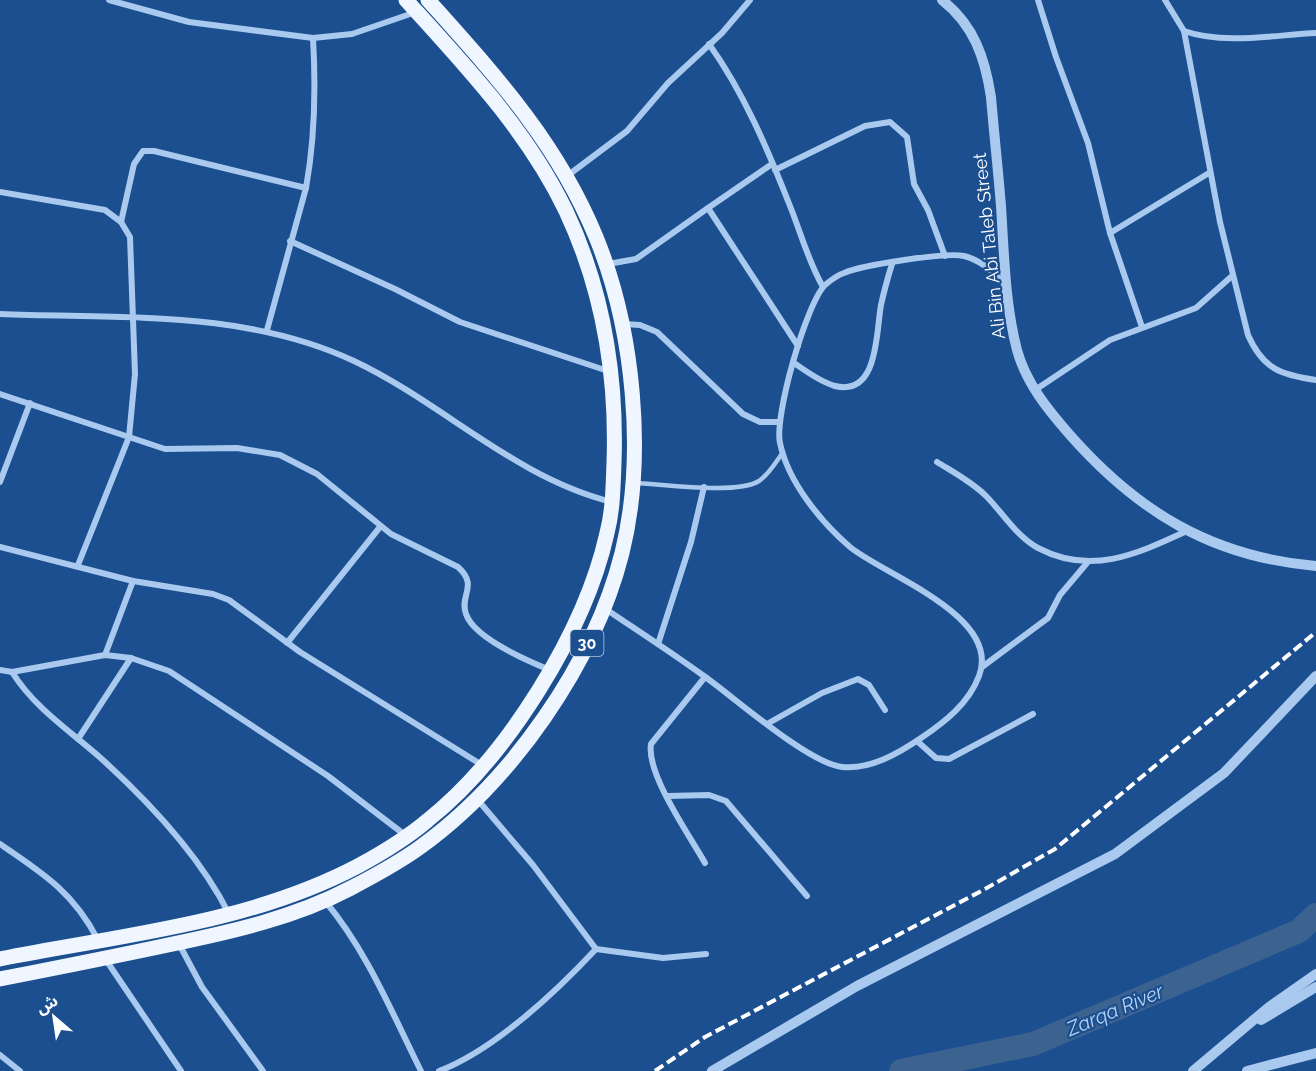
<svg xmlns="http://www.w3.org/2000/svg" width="1316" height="1071" font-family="Raleway,'Noto Sans Arabic',sans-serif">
	<rect width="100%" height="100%" fill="#1b4f8f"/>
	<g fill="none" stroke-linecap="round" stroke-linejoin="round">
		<polyline stroke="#3c6290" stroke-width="24" points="901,1071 1033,1044 1299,931 1316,915"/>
		<path stroke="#a9c9ee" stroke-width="4.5" d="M634,483C662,484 737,495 759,481C769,474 776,462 783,452"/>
		<g stroke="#a9c9ee" stroke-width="6">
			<polyline points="109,0 189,22 313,38 352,34 416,12"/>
			<polyline points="1038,0 1056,57 1088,143 1110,233 1142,327"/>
			<path d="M1165,0L1184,31C1224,45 1274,35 1316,33"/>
			<path d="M1184,31L1220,222L1248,335C1263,369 1281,375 1316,380"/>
			<path d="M709,44C744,93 768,150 790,206C801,233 808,261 823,287"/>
			<polyline points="775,170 865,126 890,122 907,137 914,184 928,210 945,256"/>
			<polyline points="567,176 627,131 668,83 722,33 750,0"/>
			<polyline points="0,192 105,210 121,222 130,237 135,374 129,437 78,565"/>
			<polyline points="708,208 772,164"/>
			<polyline points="121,222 134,164 143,151 154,151 306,188"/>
			<polyline points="1110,233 1209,173"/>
			<polyline points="290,241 395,289 460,322 608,371"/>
			<polyline points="608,264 636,259 708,208 798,346"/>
			<path d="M0,314C119,319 243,309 354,361C443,403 515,478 612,502"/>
			<polyline points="624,324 640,325 657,332 743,414 760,422 779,422"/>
			<path d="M267,330L306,188C315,138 316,89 313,38"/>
			<path d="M794,363C806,371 820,382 835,386C879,397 876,331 881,305C884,291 888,277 892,264"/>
			<polyline points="1035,390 1110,340 1196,308 1232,276"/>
			<path d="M0,394L165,449L237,448L280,455L317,474L391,534L458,567C479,586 459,595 466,614C474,638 528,661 550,670"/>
			<path d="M937,462C953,472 972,482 986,496C1002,512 1017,537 1038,548C1091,576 1137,554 1187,531"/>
			<polyline points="0,482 30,403"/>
			<polyline points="0,547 133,581 213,594 229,600 300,652 482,765"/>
			<path d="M604,608C637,630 671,652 704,676C735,698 808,763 842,767C870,770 899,753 921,738C945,722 969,703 979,676C1002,616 884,575 850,547C821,522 788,482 780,443C774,417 806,304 825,285C831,280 838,275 844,273C862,265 946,252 964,256C981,260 994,272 1005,285"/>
			<polyline points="287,643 380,527"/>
			<polyline points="658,644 691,542 704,487"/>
			<polyline points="105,655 133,581"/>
			<polyline points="982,667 1048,618 1060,595 1087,563"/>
			<polyline points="0,670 12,672 105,655 131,658 169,671 328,776 405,835"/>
			<path d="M12,672C36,710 72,732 104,761C151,804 201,858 229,914"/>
			<polyline points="767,724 822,693 858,679 869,685 885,710"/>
			<polyline points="78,739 131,658"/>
			<polyline points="917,741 936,758 949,759 1033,714"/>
			<polyline points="668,796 709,795 726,801 807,896"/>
			<polyline points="477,799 533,865 596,949 663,958 706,954"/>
			<path d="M0,844C43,873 74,893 98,940"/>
			<path d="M705,863C690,836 646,774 651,744L705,677"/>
			<path d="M325,901C367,951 392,1013 421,1071"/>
			<polyline points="179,944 202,987 263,1071"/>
			<polyline points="106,960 181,1071"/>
			<polyline points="0,1055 20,1071"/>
			<path d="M439,1071C494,1050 556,992 596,949"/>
		</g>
		<g stroke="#a9c9ee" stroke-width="10">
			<path d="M942,0C974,25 985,58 991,97C994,133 998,169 1001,206C1004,253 1005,304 1017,350C1026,383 1048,410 1070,435C1138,512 1212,557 1316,566"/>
			<polyline points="1261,1020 1316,987"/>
			<polyline points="712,1071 857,986 1115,854 1224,773 1316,676"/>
			<polyline points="1193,1071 1269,1007 1316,974"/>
			<polyline points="1247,1071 1316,1053"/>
		</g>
		<g stroke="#f0f6ff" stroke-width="15">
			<path d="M0,959C120,935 248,924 358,866C382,853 407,838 428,820C507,757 585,632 607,533C613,510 613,487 614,463C617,377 603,290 566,211C527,130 465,65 406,0"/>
			<path d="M0,979C56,968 112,957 168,945C231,932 294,918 351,888C374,876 398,863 419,848C511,782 594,664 622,553C646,456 634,330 596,237C557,142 495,75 428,0"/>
		</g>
		<polyline stroke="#fff" stroke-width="4" stroke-dasharray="10 4.5" stroke-linecap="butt" points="655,1071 705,1037 985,889 1055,849 1316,632"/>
	</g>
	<g text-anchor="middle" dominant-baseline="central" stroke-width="4.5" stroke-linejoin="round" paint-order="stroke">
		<rect fill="#1b4f8f" stroke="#bbcadd" stroke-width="1.5" x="570.5" y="630" width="33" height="26" rx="4.5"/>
		<g font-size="16" font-weight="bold" fill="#fff">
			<text x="587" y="643">30</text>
		</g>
		<g font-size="18" fill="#fff" stroke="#1b4f8f">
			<text transform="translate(989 246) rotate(-96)">Ali Bin Abi Taleb Street</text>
		</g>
		<g font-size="20" font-style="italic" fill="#b5d3f5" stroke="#1b4f8f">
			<text transform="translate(1115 1010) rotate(-23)">Zarqa River</text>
		</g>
	</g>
	<g transform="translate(54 1017) rotate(331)" stroke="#1b4f8f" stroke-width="4.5" paint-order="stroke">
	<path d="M0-4.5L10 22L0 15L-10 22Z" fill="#ffffff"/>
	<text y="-9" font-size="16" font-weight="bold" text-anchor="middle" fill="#ffffff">ش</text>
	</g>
</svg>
